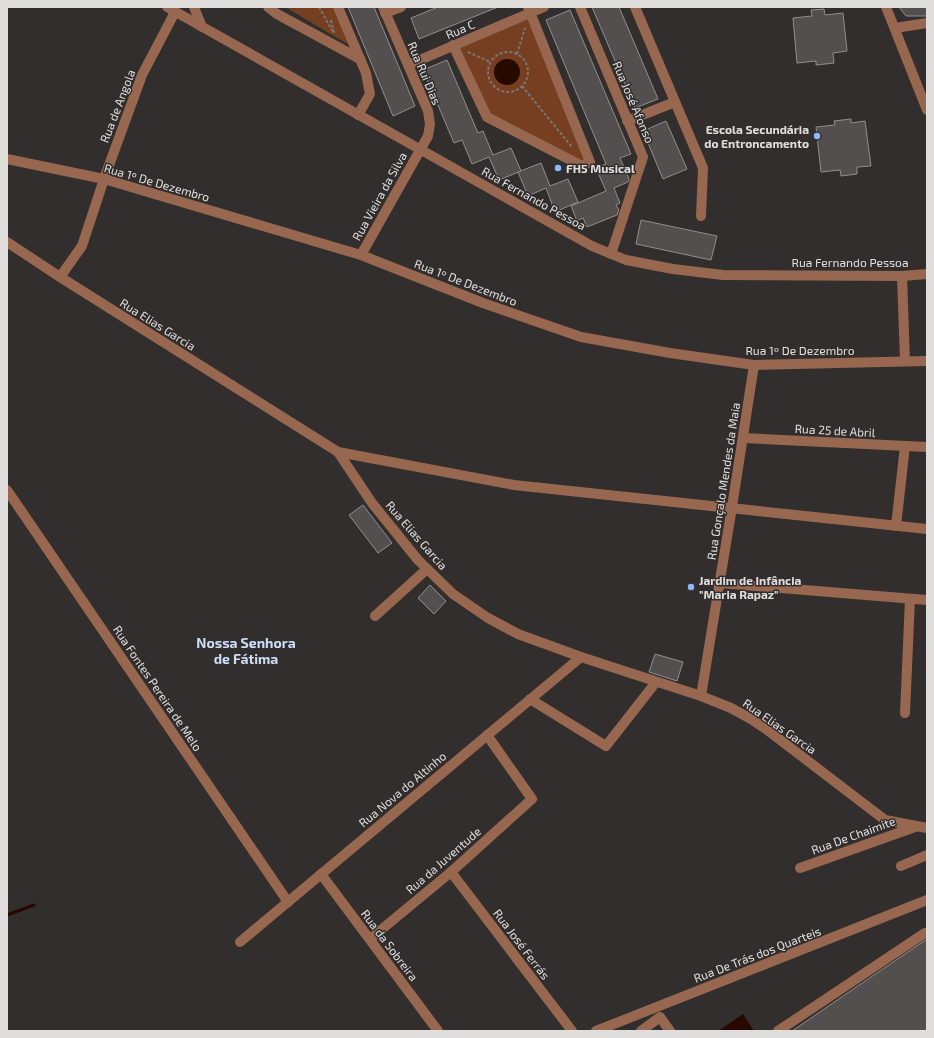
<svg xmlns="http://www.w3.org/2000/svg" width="934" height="1038" font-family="'Exo 2',sans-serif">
	<rect width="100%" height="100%" fill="#312e2d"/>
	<g fill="#763f21">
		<polygon points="285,7 335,7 351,46"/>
		<polygon points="529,18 587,159 579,163 488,115 456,47"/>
	</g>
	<g fill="#280900">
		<circle cx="507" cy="72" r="13"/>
		<polygon points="743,1014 754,1031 718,1031"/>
	</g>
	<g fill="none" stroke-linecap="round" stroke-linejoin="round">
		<polyline stroke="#280900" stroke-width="3" points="7,915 34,905"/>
	</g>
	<g fill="#534f4e" stroke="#918e8c">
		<polygon points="348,7 374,7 415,106 393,116"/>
		<polygon points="438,7 498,7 419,39 411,18"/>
		<polygon points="592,7 619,7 658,99 635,108"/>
		<polygon points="899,7 927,7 927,16 906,16"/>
		<polygon points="824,9 825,15 843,13 847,51 833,53 834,63 816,65 816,61 797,63 793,18 812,16 811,10"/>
		<polygon points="570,10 631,154 620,158 629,179 628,182 614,188 620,203 616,205 619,210 617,215 587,227 583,218 577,221 571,206 606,191 596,168 606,164 546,20"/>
		<polygon points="447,60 478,133 483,131 493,155 511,148 521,171 499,180 489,157 472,164 462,140 454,143 423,70"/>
		<polygon points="851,119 851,123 865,121 871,166 857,167 857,174 841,176 840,170 821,172 816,127 835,125 834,121"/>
		<polygon points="666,121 687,169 663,179 643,131"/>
		<polygon points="541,163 550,186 568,179 578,202 555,212 546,188 528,196 518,172"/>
		<polygon points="641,220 717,236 711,260 636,244"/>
		<polygon points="363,505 392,543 378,553 349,515"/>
		<polygon points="430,585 446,601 434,614 418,598"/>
		<polygon points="655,654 683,662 677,681 649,672"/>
		<polygon points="927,939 927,1031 792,1031 846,994"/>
	</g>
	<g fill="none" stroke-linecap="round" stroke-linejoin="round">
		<g stroke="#7a7776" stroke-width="2" stroke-dasharray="3 2" stroke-linecap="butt">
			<polyline points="319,7 333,32"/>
			<polyline points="331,20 334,33"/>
			<circle cx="508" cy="72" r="20"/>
			<polyline points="468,52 490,62"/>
			<polyline points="517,54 525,28"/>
			<polyline points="522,86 572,147"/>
		</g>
		<g stroke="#97674f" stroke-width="10">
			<polyline points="167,7 592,246 626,260 673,269 723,275 902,276 927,274"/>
			<polyline points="194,7 202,27"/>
			<polyline points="268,7 277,14 360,59"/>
			<polyline points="338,7 366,73 370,94 358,115"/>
			<polyline points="580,7 643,157 611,254"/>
			<polyline points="635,7 703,168 701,216"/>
			<polyline points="886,7 927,110"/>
			<polyline points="385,13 401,7"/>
			<polyline points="895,28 927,23"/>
			<polyline points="453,45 487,117 582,166 590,162 528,7"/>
			<polyline points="408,65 544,7"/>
			<polyline points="627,121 675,102"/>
			<polyline points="7,159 104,179 361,255 483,303 581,337 670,353 754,365 927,361"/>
			<polyline points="7,242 60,277 338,452 372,503 418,560 453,594 488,618 518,634 581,657 701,696 731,708 751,719 766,729 885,820 927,828"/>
			<polyline points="361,255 428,136 430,124 428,111 383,7"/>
			<polyline points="902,276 905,361"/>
			<polyline points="60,277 82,246 104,179 142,75 175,12"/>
			<polyline points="743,438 927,447"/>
			<polyline points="338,452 514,485 927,529"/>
			<polyline points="7,490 288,902"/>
			<polyline points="896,526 905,446"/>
			<polyline points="720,583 927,600"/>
			<polyline points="375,616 427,569"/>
			<polyline points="701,696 732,507 754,365"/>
			<polyline points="530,699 606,746 656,682"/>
			<polyline points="905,713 910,599"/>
			<polyline points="901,866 927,855"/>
			<polyline points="800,868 915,827"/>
			<polyline points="451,872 572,1031"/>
			<polyline points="321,874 438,1031"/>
			<polyline points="370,939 451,872 532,799 487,735"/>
			<polyline points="240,942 581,657"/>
			<polyline points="596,1031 927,900"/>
			<polyline points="641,1031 660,1017 670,1031"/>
			<polyline points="778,1031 925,933"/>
		</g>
	</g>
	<g fill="#8cb9fc" stroke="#312e2d" stroke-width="1.5">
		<circle cx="817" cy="136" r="4"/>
		<circle cx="558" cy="168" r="4"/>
		<circle cx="691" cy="587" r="4"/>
	</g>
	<g text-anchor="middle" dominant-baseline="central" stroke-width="3" stroke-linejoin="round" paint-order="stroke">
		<g font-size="12" fill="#e0dedd" stroke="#312e2d">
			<text transform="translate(460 29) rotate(-23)">Rua C</text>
			<text transform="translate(425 73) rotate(67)">Rua Rui Dias</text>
			<text transform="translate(634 102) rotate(67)">Rua José Afonso</text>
			<text transform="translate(117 106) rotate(-69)">Rua de Angola</text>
			<text transform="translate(157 182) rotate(16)">Rua 1º De Dezembro</text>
			<text transform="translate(379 196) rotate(-61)">Rua Vieira da Silva</text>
			<text transform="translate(534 198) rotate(29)">Rua Fernando Pessoa</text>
			<text x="850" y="262">Rua Fernando Pessoa</text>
			<text transform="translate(466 282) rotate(21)">Rua 1º De Dezembro</text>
			<text transform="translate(158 324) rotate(32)">Rua Elias Garcia</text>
			<text x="800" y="350">Rua 1º De Dezembro</text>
			<text transform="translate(835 430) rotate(3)">Rua 25 de Abril</text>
			<text transform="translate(723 481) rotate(-81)">Rua Gonçalo Mendes da Maia</text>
			<text transform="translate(417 535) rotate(49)">Rua Elias Garcia</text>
			<text transform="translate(158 688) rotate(56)">Rua Fontes Pereira de Melo</text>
			<text transform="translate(780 726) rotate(35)">Rua Elias Garcia</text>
			<text transform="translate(402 789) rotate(-40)">Rua Nova do Altinho</text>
			<text transform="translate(853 835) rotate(-20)">Rua De Chaimite</text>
			<text transform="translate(443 860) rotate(-41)">Rua da Juventude</text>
			<text transform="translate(522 944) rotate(53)">Rua José Ferrás</text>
			<text transform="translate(390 945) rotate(53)">Rua da Sobreira</text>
			<text transform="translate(757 954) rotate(-21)">Rua De Trás dos Quarteis</text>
		</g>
		<g font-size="12" font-weight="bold" fill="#e0dedd" stroke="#312e2d" text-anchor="start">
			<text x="809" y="129" text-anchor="end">Escola Secundária<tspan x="809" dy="14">do Entroncamento</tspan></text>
			<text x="566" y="168">FH5 Musical</text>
			<text x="699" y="580">Jardim de Infância<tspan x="699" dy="14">"Maria Rapaz"</tspan></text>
		</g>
		<g font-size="14" font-weight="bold" fill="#ccddf7" stroke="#312e2d">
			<text x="246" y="642">Nossa Senhora<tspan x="246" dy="16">de Fátima</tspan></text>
		</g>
	</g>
	<rect width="934" height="1038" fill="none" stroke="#e0dedd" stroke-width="16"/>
</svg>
